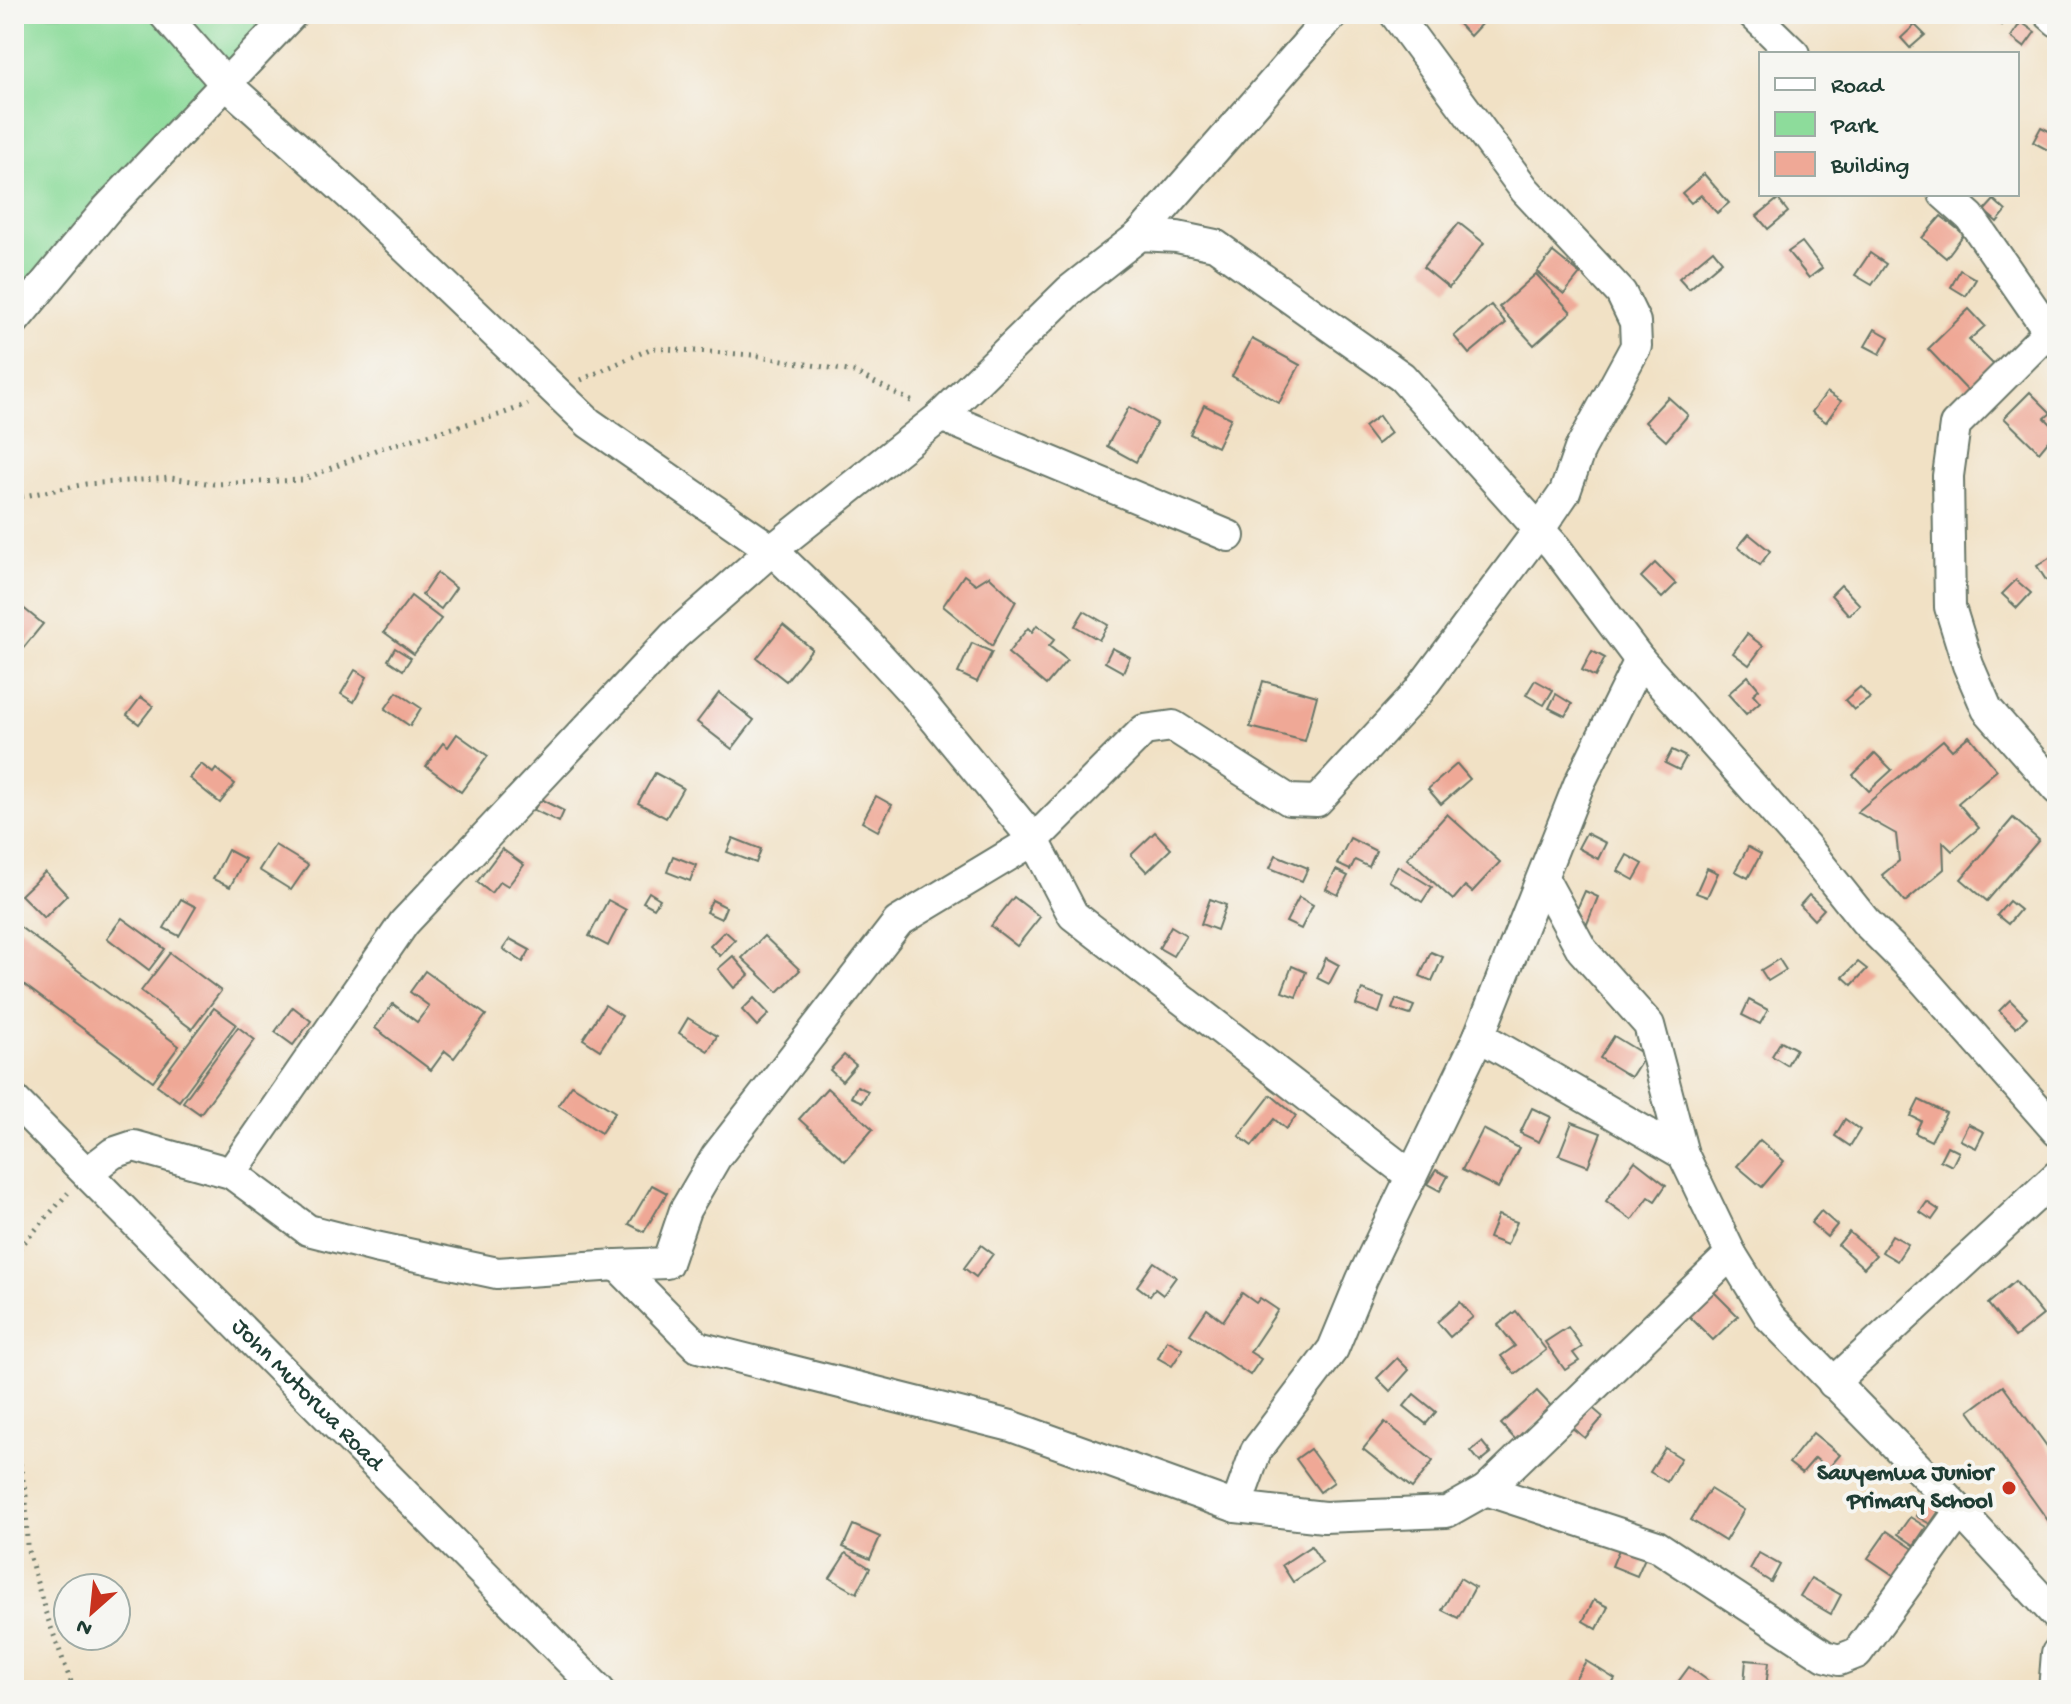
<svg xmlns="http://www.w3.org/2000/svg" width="2071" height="1704" font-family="'Gochi Hand',sans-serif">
	<rect width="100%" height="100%" fill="#f6f6f2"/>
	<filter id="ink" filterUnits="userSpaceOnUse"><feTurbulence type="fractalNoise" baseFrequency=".0125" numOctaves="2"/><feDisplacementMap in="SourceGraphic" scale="16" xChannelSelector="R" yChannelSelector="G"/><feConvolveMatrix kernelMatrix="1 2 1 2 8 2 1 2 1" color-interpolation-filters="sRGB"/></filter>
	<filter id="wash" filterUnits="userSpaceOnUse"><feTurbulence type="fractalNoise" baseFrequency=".006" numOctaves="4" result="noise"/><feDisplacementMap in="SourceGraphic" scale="32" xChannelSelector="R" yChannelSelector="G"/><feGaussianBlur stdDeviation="1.8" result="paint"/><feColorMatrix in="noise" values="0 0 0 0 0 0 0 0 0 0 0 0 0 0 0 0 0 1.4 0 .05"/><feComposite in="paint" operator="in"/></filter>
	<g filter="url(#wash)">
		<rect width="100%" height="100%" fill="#f1e1c5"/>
		<polygon fill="#8ddc9b" stroke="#568c68" stroke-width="2" points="14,14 292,14 14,321"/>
		<g id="blocks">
			<g fill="#efa896">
				<polygon points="1062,14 1084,14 1078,24"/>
				<polygon points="1461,14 1477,14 1484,21 1470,36 1455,20"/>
				<polygon points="1986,14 2010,14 2002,25"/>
				<polygon points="2021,22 2035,32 2024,47 2011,37"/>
				<polygon points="1915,25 1925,35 1910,48 1901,38"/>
				<polygon points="2041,127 2057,135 2057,155 2033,142"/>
				<polygon points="1704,174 1729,203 1717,213 1701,195 1691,203 1682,193"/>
				<polygon points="1778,199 1788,212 1768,229 1757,216"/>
				<polygon points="1994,200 2006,211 1997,222 1984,211"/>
				<polygon points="1941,216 1964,234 1946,258 1922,238"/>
				<polygon points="1459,223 1484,243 1449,288 1423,267"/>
				<polygon points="1802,242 1822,268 1809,278 1788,252"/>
				<polygon points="1713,250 1722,261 1689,289 1679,278"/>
				<polygon points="1553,252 1580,274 1564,294 1537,272"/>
				<polygon points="1870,253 1886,264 1872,285 1855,275"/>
				<polygon points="1960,270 1976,279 1966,296 1951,287"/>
				<polygon points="1536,274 1571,312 1534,345 1499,307"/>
				<polygon points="1491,305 1506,323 1469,354 1454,336"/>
				<polygon points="1969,309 1985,326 1969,340 1995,366 1968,391 1928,349"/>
				<polygon points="1875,329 1889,337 1880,354 1865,346"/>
				<polygon points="1252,339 1300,365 1279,403 1232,376"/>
				<polygon points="1827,392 1841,401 1826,422 1812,412"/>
				<polygon points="2030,392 2051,413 2045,418 2057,430 2039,452 2004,418"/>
				<polygon points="1668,397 1688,415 1666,441 1645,422"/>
				<polygon points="1204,405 1231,418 1217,447 1190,434"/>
				<polygon points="1129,407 1157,423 1136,462 1107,446"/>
				<polygon points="1379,416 1391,433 1377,444 1364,427"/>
				<polygon points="1749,534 1770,551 1760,565 1738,547"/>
				<polygon points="2057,553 2057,573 2046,580 2037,566"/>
				<polygon points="1655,563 1676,584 1662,598 1641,577"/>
				<polygon points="437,573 456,588 441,609 422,595"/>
				<polygon points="964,575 976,584 989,576 1016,601 992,646 943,606"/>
				<polygon points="2016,580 2031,593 2017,608 2002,594"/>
				<polygon points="1841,585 1860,605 1849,615 1831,595"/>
				<polygon points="411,596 441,619 414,654 384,632"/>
				<polygon points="17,603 43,624 20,652 14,647 14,606"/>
				<polygon points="1084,611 1108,625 1099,640 1075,626"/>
				<polygon points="783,625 812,649 786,681 757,658"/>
				<polygon points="1037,625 1055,639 1049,646 1067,660 1046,685 1008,653 1028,628 1032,632"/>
				<polygon points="1747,634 1763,646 1749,665 1733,653"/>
				<polygon points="972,643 992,652 977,682 958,673"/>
				<polygon points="395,648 411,658 403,670 388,660"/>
				<polygon points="1112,648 1130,657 1123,672 1105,662"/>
				<polygon points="1592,651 1605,658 1595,677 1582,670"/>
				<polygon points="355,670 367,677 354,702 341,694"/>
				<polygon points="1748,676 1759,689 1753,694 1760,702 1746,714 1728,694"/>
				<polygon points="1535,680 1553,690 1544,705 1526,695"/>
				<polygon points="1263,681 1317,696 1305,741 1250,727"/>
				<polygon points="1860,687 1870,698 1854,710 1845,700"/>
				<polygon points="397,692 421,708 410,726 385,709"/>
				<polygon points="719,693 754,720 732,749 697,722"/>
				<polygon points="1556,694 1572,704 1565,716 1549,708"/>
				<polygon points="141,697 153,706 139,724 127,715"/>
				<polygon points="457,734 488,756 461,792 426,766 443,743 448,747"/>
				<polygon points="1969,736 1997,770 1958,803 1979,828 1952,851 1943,842 1944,869 1905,902 1882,875 1899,861 1896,834 1857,812 1943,740 1952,750"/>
				<polygon points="1672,750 1686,757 1679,770 1665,763"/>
				<polygon points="1875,753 1892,770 1869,791 1853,775"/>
				<polygon points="201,764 213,773 216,769 235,784 220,803 189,778"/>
				<polygon points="1457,764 1470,779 1441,804 1428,789"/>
				<polygon points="655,773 683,788 666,818 638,803"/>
				<polygon points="876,796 892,805 878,831 862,822"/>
				<polygon points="540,799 564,811 559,822 534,810"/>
				<polygon points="1447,814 1500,862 1472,892 1465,886 1453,900 1407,858"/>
				<polygon points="2013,818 2039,840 1987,901 1961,879"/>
				<polygon points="1155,832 1171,849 1147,872 1131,855"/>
				<polygon points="1586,833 1606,843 1598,859 1578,848"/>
				<polygon points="733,838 761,849 756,863 727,852"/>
				<polygon points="1350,838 1376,851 1369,867 1355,860 1350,870 1337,864"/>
				<polygon points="275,845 308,865 291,890 259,870"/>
				<polygon points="1748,847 1761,854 1748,878 1735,871"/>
				<polygon points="502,849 524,865 508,886 500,881 491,893 477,882"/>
				<polygon points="228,850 245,859 230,887 213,879"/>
				<polygon points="1276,855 1308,868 1302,881 1270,868"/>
				<polygon points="1627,855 1643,864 1634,880 1618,871"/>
				<polygon points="673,856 696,865 690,881 667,872"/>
				<polygon points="1398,866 1432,887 1422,902 1389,881"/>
				<polygon points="1707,868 1718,873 1707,897 1696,893"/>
				<polygon points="1336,870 1348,876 1338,895 1326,889"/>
				<polygon points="45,872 67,895 44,918 21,895"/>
				<polygon points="1585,891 1598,897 1587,924 1573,918"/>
				<polygon points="649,892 660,899 654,908 643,902"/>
				<polygon points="1809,895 1824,909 1814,920 1800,905"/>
				<polygon points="1014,897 1040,917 1017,946 991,926"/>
				<polygon points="1299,897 1313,905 1301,929 1286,922"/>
				<polygon points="181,899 196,907 179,936 164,928"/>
				<polygon points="1210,899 1226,905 1217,930 1201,924"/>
				<polygon points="608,900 626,910 608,946 589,936"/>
				<polygon points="712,900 726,907 721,919 706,912"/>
				<polygon points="2009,901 2020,910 2008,924 1997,915"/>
				<polygon points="122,918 165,949 149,970 107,938"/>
				<polygon points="16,924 179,1046 153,1081 14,977"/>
				<polygon points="1171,926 1186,935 1173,956 1159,948"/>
				<polygon points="725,931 735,940 720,956 710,946"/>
				<polygon points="764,936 800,970 778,992 742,958"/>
				<polygon points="510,939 530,950 523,962 503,949"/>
				<polygon points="1431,952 1443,957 1432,981 1420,976"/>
				<polygon points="170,953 221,991 192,1029 141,991"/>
				<polygon points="733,956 749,975 734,988 718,969"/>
				<polygon points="1326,958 1339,965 1329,984 1317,978"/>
				<polygon points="1779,959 1786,970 1768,981 1761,970"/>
				<polygon points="1858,962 1867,969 1852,985 1843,977"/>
				<polygon points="1292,966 1306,972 1296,997 1282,992"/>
				<polygon points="425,971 486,1015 454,1058 445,1051 431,1070 375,1028 393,1004 417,1022 429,1006 410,992"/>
				<polygon points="1362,990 1384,998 1379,1013 1356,1005"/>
				<polygon points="754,998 769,1014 757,1026 742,1010"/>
				<polygon points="1396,999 1414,1006 1410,1015 1392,1009"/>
				<polygon points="1749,1000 1768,1010 1760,1024 1742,1015"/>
				<polygon points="2010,1000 2027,1017 2016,1028 1999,1011"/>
				<polygon points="605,1005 622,1016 600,1050 583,1039"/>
				<polygon points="293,1007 311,1021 293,1045 275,1032"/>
				<polygon points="214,1008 236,1024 179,1101 157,1085"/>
				<polygon points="688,1018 717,1036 708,1051 679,1033"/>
				<polygon points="238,1027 255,1040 200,1114 183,1102"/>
				<polygon points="1614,1036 1645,1055 1631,1077 1600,1058"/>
				<polygon points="1781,1041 1796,1049 1787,1065 1772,1056"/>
				<polygon points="844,1055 856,1065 842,1081 830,1070"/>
				<polygon points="572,1085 615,1112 601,1133 558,1105"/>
				<polygon points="857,1086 868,1091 862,1102 851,1097"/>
				<polygon points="827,1088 873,1129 845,1161 799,1119"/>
				<polygon points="1271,1095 1296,1116 1286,1129 1274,1119 1252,1146 1239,1136"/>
				<polygon points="1919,1100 1946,1113 1931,1141 1915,1133 1921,1121 1911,1116"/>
				<polygon points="1532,1108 1551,1117 1539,1142 1520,1133"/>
				<polygon points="1845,1119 1860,1130 1850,1146 1835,1136"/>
				<polygon points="1572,1122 1601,1133 1588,1166 1559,1155"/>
				<polygon points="1968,1124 1984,1132 1976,1148 1960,1140"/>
				<polygon points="1483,1129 1519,1148 1498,1188 1462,1170"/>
				<polygon points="1760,1140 1784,1161 1762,1187 1737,1166"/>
				<polygon points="1947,1146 1959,1152 1952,1166 1940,1160"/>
				<polygon points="1635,1161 1666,1185 1655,1201 1649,1197 1632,1220 1606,1201"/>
				<polygon points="1436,1170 1448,1176 1440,1191 1427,1184"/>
				<polygon points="652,1185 667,1193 644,1232 629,1224"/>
				<polygon points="1927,1202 1939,1210 1932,1220 1920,1212"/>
				<polygon points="1821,1211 1837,1225 1827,1237 1811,1223"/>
				<polygon points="1498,1215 1517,1222 1507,1245 1489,1238"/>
				<polygon points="1849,1232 1876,1255 1864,1268 1838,1245"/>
				<polygon points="1892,1235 1908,1244 1897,1261 1882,1252"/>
				<polygon points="981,1245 993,1254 976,1277 964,1268"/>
				<polygon points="1154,1262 1176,1277 1163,1295 1155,1289 1150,1296 1137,1286"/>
				<polygon points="2015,1281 2043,1315 2015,1337 1988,1304"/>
				<polygon points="1713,1291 1738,1316 1713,1340 1688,1315"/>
				<polygon points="1242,1293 1256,1303 1260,1298 1278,1310 1250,1352 1261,1359 1250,1375 1190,1334 1207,1309 1223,1321"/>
				<polygon points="1460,1302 1473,1317 1450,1337 1437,1322"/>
				<polygon points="1516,1311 1546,1350 1515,1374 1501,1356 1515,1346 1498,1325"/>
				<polygon points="1568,1327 1582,1347 1573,1353 1579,1361 1565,1370 1545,1342"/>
				<polygon points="1167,1340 1183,1349 1172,1366 1158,1358"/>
				<polygon points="1397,1358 1409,1370 1390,1391 1377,1378"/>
				<polygon points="2003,1386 2057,1460 2057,1533 1969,1411"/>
				<polygon points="1537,1391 1553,1408 1517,1441 1501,1424"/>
				<polygon points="1414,1394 1436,1412 1426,1424 1404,1406"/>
				<polygon points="1589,1405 1603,1417 1585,1438 1571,1427"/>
				<polygon points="1385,1422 1433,1461 1412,1488 1363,1449"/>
				<polygon points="1813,1433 1840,1455 1828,1469 1815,1458 1802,1473 1789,1463"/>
				<polygon points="1482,1442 1491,1453 1480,1462 1471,1451"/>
				<polygon points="1665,1448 1681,1458 1667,1482 1650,1472"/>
				<polygon points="1310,1449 1334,1482 1320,1492 1296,1459"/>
				<polygon points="1710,1489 1744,1510 1725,1541 1691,1520"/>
				<polygon points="1927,1499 1941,1508 1930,1524 1916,1516"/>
				<polygon points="1910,1517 1926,1527 1914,1545 1898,1534"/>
				<polygon points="853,1525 880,1537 870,1559 843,1547"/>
				<polygon points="1887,1531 1915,1550 1896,1577 1868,1558"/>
				<polygon points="1311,1546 1322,1563 1293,1582 1282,1565"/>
				<polygon points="1620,1547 1645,1558 1637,1576 1612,1566"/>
				<polygon points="846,1553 870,1568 857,1593 830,1578"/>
				<polygon points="1759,1553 1780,1565 1771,1582 1750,1569"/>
				<polygon points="1460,1578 1475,1587 1458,1618 1442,1610"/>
				<polygon points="1811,1578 1841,1595 1831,1614 1800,1596"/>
				<polygon points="1594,1600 1608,1607 1597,1629 1583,1621"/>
				<polygon points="1746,1660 1769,1662 1766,1687 1744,1684"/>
				<polygon points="1586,1661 1615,1679 1609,1690 1569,1689"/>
				<polygon points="1689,1667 1721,1690 1672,1690"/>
			</g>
		</g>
	</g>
	<g filter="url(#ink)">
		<use href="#blocks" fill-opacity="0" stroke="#687667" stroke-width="2"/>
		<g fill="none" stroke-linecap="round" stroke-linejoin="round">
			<g stroke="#687667" stroke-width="34">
				<g id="minor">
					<polyline points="164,14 224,82 361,205 589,423 772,550 941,416 1070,290 1140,235 1177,237 1215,245 1402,377 1555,547 1640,660 1806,847 1865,921 1922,978 2057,1131"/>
					<polyline points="1753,14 1794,54"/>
					<polyline points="2049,14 2057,21"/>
					<polyline points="1944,194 1970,217 2057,343"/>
					<polyline points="1140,235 1333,14"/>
					<polyline points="2057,314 2050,330 1955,425 1948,476 1950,607 1968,665 1987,709 2057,789"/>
					<polyline points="14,321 107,209 292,14"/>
					<polyline points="941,416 1229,536"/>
					<polyline points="1640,660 1579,784 1479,1036 1683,1154 1731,1254 1770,1317 1960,1511 2057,1616"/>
					<polyline points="1544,880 1582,950 1649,1025 1683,1154"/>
					<path id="s1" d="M14,1100L599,1690"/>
					<polyline points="88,1172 113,1153 134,1146 231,1173 308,1230 375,1247 497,1273 617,1265 698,1347 1011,1426 1236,1507 1324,1517 1447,1512 1486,1490 1731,1254"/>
					<polyline points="231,1173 404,923 674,636 772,550 858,633 916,696 1034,840 1144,730 1173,726 1289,800 1317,801 1418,692 1539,530 1565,492 1580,449 1636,346 1635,322 1621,293 1525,190 1395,14"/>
					<polyline points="617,1265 667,1263 685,1210 716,1157 898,922 1034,840 1073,915 1410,1175"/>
					<polyline points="1833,1383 2057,1176"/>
					<polyline points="1486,1490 1657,1546 1825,1656 1839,1660 1857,1653 1960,1511"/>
					<polyline points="1236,1507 1256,1451 1333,1349 1362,1279 1479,1036"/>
					<polyline points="2054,1690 2057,1653"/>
				</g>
			</g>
			<g stroke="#687667" stroke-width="5" stroke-dasharray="2 6" stroke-linecap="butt">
				<polyline points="581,380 652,348 753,355 854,372 915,403"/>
				<polyline points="14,498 86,484 170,478 214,484 302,480 378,449 502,414 528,404"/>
				<polyline points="14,1254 68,1193"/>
				<polyline points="14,1432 26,1496 27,1547 45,1611 74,1690"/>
			</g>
			<use href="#minor" stroke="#fff" stroke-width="30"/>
		</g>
	</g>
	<circle fill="#c8321e" stroke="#f6f6f2" stroke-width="3" cx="2009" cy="1488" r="8"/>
	<g text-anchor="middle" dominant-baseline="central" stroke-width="8" stroke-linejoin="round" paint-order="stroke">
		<g font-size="24" fill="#1f3d34" stroke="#f6f6f2">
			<text stroke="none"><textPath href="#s1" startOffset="416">John Mutorwa Road</textPath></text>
		</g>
		<g font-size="24" font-weight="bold" fill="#1f3d34" stroke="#f6f6f2" text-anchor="end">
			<text x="1993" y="1474">Sauyemwa Junior<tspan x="1993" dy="28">Primary School</tspan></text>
		</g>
	</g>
	<rect width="2071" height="1704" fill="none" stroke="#f6f6f2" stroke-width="48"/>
	<rect x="1759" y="52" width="260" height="144" fill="#f6f6f2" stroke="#a0aca6" stroke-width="2"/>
	<rect x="1775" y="78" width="40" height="12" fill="#ffffff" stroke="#a0aca6" stroke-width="2"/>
	<text x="1831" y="92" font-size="24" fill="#1f3d34">Road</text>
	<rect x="1775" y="112" width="40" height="24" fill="#8ddc9b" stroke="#a0aca6" stroke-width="2"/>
	<text x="1831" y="132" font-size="24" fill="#1f3d34">Park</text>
	<rect x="1775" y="152" width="40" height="24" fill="#efa896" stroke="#a0aca6" stroke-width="2"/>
	<text x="1831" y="172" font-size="24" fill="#1f3d34">Building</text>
	<g transform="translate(92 1612) rotate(207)"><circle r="38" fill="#f6f6f2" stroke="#a0aca6" stroke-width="2"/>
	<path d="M0-6L14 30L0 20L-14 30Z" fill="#c8321e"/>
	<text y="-12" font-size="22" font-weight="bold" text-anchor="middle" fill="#1f3d34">N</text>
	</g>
</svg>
